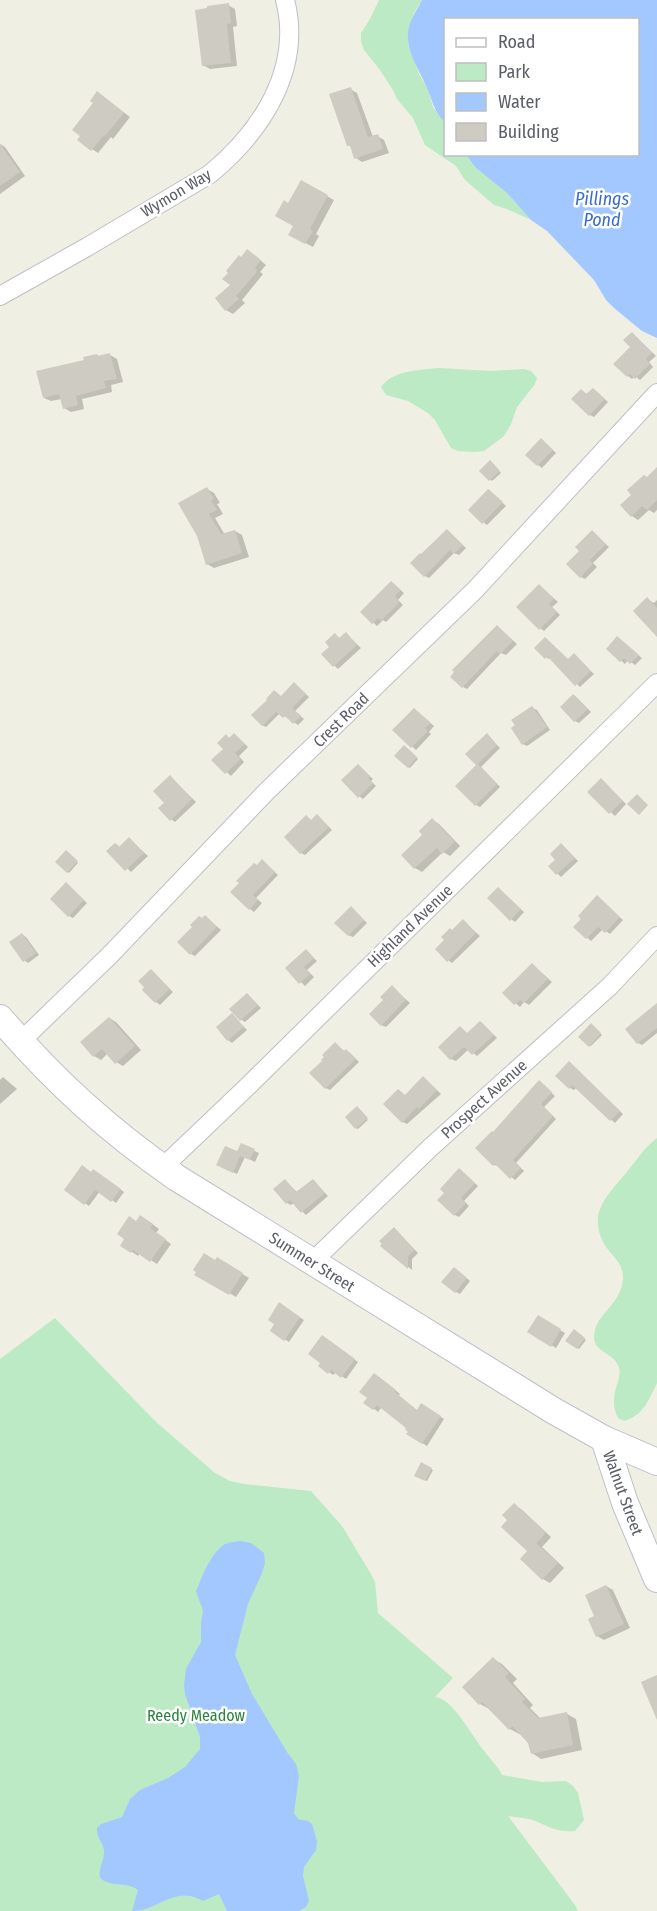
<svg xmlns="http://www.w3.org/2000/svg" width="657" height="1911" font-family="'Fira Sans Condensed',sans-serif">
	<rect width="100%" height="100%" fill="#efefe3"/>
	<g fill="#bceac4">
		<polygon points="379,0 422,0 413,15 408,44 419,74 427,88 433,107 445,123 446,154 466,155 476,168 507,193 531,220 507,209 494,205 465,180 456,166 425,145 413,118 397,99 393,90 380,70 364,50 361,41 361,33 370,19"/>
		<path d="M439,368L491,371L524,369L531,371L537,378L535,384L517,407L511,424L504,436L484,451L475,452L458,451L451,448L435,420L428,413L408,401L386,395L381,387C393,370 420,370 439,368Z"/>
		<path d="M657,1138V1383C648,1401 644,1415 624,1421L618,1418C606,1394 625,1379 618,1365C612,1351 589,1352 595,1330C599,1313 621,1303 623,1279C624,1261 609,1255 602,1240C598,1231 596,1218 600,1209C606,1194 620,1181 630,1168C639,1157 645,1147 657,1138Z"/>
		<path d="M55,1318L156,1422L215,1473L230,1481L244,1484L311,1491L342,1526L371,1574L375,1582L378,1613L453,1678L435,1697C453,1698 473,1738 485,1752C491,1760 498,1766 502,1775L542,1782L566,1781L573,1786L578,1793L584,1820L575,1831C558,1833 548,1826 533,1820C525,1818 515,1817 508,1816L575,1905L578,1911H0V1359Z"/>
	</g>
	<g fill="#a3c8ff">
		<path d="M422,0H657V338L642,331L614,308L606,300L594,280L547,231L531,220L507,193L476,168L466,155L638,154V20H446L445,123C433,109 433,102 426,86C417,65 401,45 411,21C414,13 419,7 422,0Z"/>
		<path d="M240,1541L251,1543L264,1553L265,1563L262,1573L248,1604L235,1655L252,1694L287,1752L296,1764L299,1776L294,1813L298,1819L308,1821L312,1824L317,1841L316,1850L304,1867L303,1876L309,1901L306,1907L299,1911H227L219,1894L203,1901C175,1884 159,1911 132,1911L138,1890C126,1881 111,1888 100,1878C98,1868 104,1862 104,1852C104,1843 96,1838 97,1828L101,1824L122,1817L130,1799L140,1790L168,1778L185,1767L200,1749V1737L185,1694L184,1685L186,1669L201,1642V1623L203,1611L196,1591C202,1577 209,1557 221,1547C226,1542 234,1542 240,1541Z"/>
	</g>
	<g fill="#0003">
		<polygon points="228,5 235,9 237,26 233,27 237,66 210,69 203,65"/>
		<polygon points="350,89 357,93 373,137 377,136 384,140 389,153 362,162 356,158 352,147 348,145"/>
		<polygon points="104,97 130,117 113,139 111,137 98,153 92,149"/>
		<polygon points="0,144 5,147 25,176 0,194"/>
		<polygon points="301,182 334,200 316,234 319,236 313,247 290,235 295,226 289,205"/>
		<polygon points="254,255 266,265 260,272 263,274 242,300 245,303 233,314 226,310 242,258"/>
		<polygon points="632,333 656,356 649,362 653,367 640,380 635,376 632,379 628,376 616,364 632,347"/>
		<polygon points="97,355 101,357 110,355 117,359 123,382 111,385 112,392 82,399 84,409 71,412 64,408 62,399 51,401 44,398 85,361"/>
		<polygon points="581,390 588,395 597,392 608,402 594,417 590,415"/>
		<polygon points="542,440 556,453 542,468 538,465"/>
		<polygon points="491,463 501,473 492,481 481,471"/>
		<polygon points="657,469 657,510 654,513 649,510 638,520 632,516 633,495"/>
		<polygon points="207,489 214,493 220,503 217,504 223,514 215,518 225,535 235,531 242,535 249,557 214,568 207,564"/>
		<polygon points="489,490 506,506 487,525 483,522"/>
		<polygon points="447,531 466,548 459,555 454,553 429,578 425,576 422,556"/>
		<polygon points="592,532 609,547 593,563 597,567 585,579 581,577 581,551"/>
		<polygon points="391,582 404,593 398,600 403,605 386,622 383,620 377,626 362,612"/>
		<polygon points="539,585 558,602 552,607 560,615 544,631 540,628"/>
		<polygon points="647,599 654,603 657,600 657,635"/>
		<polygon points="498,627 517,644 506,655 501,653 467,689 463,687"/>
		<polygon points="346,634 361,648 338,669 323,654 332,647 335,635 340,639"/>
		<polygon points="618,638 642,658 635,665 628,660 625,664 608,649"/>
		<polygon points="537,648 569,660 574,655 594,674 580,687 551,658 549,659 546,657"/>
		<polygon points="295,684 309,697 295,711 304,719 298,725 280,713 266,727 262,725"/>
		<polygon points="574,695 591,712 579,723 575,721"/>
		<polygon points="532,708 537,710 550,730 527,746 523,744"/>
		<polygon points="415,710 434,726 429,732 431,734 416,750 394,730"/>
		<polygon points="235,735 248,747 239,756 244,762 231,776 214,760 225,749 226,736 231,739"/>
		<polygon points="487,735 500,748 481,767 500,787 480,807 476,805 478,765 467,754"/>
		<polygon points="406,748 418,759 410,768 408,767"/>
		<polygon points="358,766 373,779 371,781 376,786 363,799 359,796"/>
		<polygon points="170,777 196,802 175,822 171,819 166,803"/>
		<polygon points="601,780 626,804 615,816 590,792"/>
		<polygon points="307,817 312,821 321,819 332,830 305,855 301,853"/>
		<polygon points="432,820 439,824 460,846 450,856 443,852 422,872 415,868 403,855 425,835"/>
		<polygon points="129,839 148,856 131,872 109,851 116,844 120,847"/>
		<polygon points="562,845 578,861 561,877 550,866 558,860"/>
		<polygon points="68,853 78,863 69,873 68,872"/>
		<polygon points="263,861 278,875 256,898 262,903 254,912 250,909 258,866"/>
		<polygon points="70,887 87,903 73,918 69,916"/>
		<polygon points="498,889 524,912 515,922 511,919"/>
		<polygon points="597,897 623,920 610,934 603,929 591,941 575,927"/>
		<polygon points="351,908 367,923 353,937 348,935"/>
		<polygon points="205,916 221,930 195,956 191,954 203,919"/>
		<polygon points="463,921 480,936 452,963 448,960 453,931"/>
		<polygon points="22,935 26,937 39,955 28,963 24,960"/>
		<polygon points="306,951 317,961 307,970 314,977 305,986 287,968"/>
		<polygon points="533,965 552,982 529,1005 524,1002 520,1007 504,993"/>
		<polygon points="151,971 173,992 160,1005 156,1002"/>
		<polygon points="392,987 410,1003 386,1027 381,1025 385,1000"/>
		<polygon points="247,995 261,1008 245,1022 240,1019"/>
		<polygon points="657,1012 657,1033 642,1045 638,1043"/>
		<polygon points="232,1015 247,1030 232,1043 228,1040 218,1027"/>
		<polygon points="109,1018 116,1022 141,1050 123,1066 116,1062 108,1053 101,1060 94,1056"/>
		<polygon points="481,1022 497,1038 477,1056 469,1049 456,1061 451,1059 461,1028 468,1034"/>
		<polygon points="592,1026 602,1035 591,1046 590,1046"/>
		<polygon points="336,1044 345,1052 350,1053 359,1062 330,1090 326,1088 326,1057"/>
		<polygon points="570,1063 623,1114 615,1123 577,1087 574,1090 570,1088"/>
		<polygon points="3,1077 17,1089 0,1104 0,1080"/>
		<polygon points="424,1078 441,1094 407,1124 403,1122 406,1096"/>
		<polygon points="543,1085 555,1096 544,1107 556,1119 516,1163 524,1171 515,1180 499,1166 494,1165"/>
		<polygon points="358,1109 368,1120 358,1129 356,1128"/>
		<polygon points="242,1145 259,1153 255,1162 245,1157 237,1174 222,1167 238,1153"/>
		<polygon points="92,1173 98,1173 124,1192 116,1203 100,1191 89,1206 66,1190"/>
		<polygon points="464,1173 478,1186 464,1201 469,1206 459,1217 455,1215 446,1193"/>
		<polygon points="285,1181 298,1193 313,1181 328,1196 306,1215 294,1203 291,1205 287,1203"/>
		<polygon points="147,1220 159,1229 156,1233 171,1244 157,1264 140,1253 138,1256 122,1245 136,1222"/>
		<polygon points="394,1229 418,1253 412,1259 412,1270 383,1246"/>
		<polygon points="218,1259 249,1278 236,1297 196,1274 216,1262"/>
		<polygon points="458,1271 470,1281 460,1294 456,1292"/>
		<polygon points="279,1304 304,1320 289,1342 272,1331 276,1324"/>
		<polygon points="538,1317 565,1333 556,1348 529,1332"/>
		<polygon points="574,1331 586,1340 579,1349 567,1340"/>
		<polygon points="327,1339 358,1362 346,1379 336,1372 333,1375 320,1365"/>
		<polygon points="379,1377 400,1394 398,1396 418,1412 422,1405 444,1419 427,1446 408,1434 408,1427 382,1407 378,1412 366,1402"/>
		<polygon points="421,1464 433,1470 427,1481 416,1475"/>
		<polygon points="514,1505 521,1509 551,1537 542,1547 564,1568 550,1583 543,1579 522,1559 529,1551 509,1520"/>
		<polygon points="606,1586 613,1590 630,1628 604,1640 597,1636 596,1617"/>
		<polygon points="493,1659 502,1664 517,1679 513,1683 533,1705 530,1708 541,1719 567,1714 576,1719 582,1750 541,1759 532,1753 530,1742 520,1732 519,1734 510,1729 489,1709 480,1704"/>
	</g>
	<g fill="#cdcbc2">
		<polygon points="229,3 231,23 227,24 231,63 202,66 195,10 207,8 207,6"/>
		<polygon points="351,87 368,137 378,134 383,149 354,159 350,145 347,146 329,94"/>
		<polygon points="97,91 124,113 105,136 104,135 91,151 77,140 80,136 72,130 93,103 90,101"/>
		<polygon points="0,144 20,172 0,186"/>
		<polygon points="301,180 328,195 310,229 313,231 305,244 288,235 293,226 275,216 284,200 288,203"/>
		<polygon points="247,249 261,260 255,268 257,270 256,273 236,296 239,299 225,311 215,298 230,285 222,279 228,273 226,271 239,255 241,257"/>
		<polygon points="632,332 652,353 646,359 650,364 635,379 630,374 627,377 613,364 630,347 623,340"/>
		<polygon points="110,353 117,379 104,381 106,388 76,396 78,405 63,409 59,394 43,398 36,371 84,360 83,357 97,354 97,356"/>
		<polygon points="593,388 605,399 589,416 571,399 581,389 586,394"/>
		<polygon points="541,438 553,450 537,466 525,455"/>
		<polygon points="490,460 500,471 489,481 479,471"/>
		<polygon points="657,467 657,500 647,510 642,506 631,517 620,505 631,495 627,490 644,475 647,477"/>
		<polygon points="207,487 214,499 211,500 217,510 209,514 221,534 235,530 242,553 206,565 197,536 178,503"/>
		<polygon points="488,489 503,502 482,524 468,510"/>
		<polygon points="447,529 463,545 454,554 450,550 424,577 410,563 420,553 421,554"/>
		<polygon points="592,530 606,544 590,560 593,564 580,578 566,564 579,551 575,547"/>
		<polygon points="391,581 401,590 395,596 400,602 381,621 378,618 372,624 360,612"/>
		<polygon points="539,584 554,599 549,604 557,612 539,630 516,607"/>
		<polygon points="647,597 657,608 657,637 633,611"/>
		<polygon points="497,625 513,641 500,654 497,651 462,688 450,677 454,672 452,670"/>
		<polygon points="346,632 357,645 333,667 321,654 329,647 325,642 335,633 339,638"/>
		<polygon points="617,636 639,655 630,664 624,658 620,662 606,649"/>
		<polygon points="545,637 568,659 574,653 591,671 575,686 547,656 545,659 534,648"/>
		<polygon points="294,682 306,694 292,708 301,716 293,724 285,716 283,718 276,712 262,726 251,715 267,700 266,699 274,690 281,696"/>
		<polygon points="573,694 588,709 574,722 560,707"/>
		<polygon points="532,706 547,727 522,745 511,728 515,725 511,720"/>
		<polygon points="414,708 431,723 425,728 428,731 411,748 392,730"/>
		<polygon points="234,733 245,744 235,753 241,759 225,774 211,760 223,749 217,743 226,734 229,738"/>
		<polygon points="487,733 497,745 478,764 497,784 475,806 455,786 476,765 465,754"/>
		<polygon points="404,745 417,757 408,768 394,756"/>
		<polygon points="358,764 370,776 368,778 373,783 358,798 341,780"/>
		<polygon points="170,775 192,799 170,821 158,808 164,803 153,791"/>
		<polygon points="601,778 623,801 609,814 587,792"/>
		<polygon points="637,794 648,805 639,815 627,804"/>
		<polygon points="317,814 329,827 300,854 284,837 306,815 311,820"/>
		<polygon points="432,818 455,842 442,854 437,848 414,869 401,855 422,835 419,831"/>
		<polygon points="129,837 144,853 125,871 106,851 115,843 119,847"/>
		<polygon points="561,843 575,858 556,875 548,866 555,860 550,854"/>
		<polygon points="66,850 78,861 67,873 55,862"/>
		<polygon points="262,859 275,872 253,895 258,900 249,910 230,892 239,883 236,881 254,863 257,865"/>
		<polygon points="66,882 84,900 68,917 50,899"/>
		<polygon points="498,887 521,909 510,921 487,898"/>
		<polygon points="597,895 620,917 605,933 598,927 586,939 573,927 581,919 578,916"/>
		<polygon points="351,906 364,920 348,936 334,923"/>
		<polygon points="205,915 217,927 190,955 177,942 192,927 190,925 199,916 202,918"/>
		<polygon points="463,919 476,933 447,962 435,949 444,940 441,937 450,928 452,930"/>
		<polygon points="22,933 36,953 23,962 9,942"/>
		<polygon points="306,949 314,958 304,967 310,974 299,984 285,968"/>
		<polygon points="532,963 548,979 524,1003 520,1000 514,1005 502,993"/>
		<polygon points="151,969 170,989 155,1003 142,990 144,987 138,981"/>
		<polygon points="392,985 406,1000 381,1026 369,1014 383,1000 380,997"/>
		<polygon points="247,993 258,1005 240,1021 229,1009"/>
		<polygon points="657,1003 657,1028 637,1044 625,1029"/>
		<polygon points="232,1013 244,1027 227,1041 216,1027"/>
		<polygon points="109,1017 135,1046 115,1064 102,1049 93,1057 80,1042"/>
		<polygon points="480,1021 494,1035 472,1055 464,1047 450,1060 438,1047 460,1026 467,1033"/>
		<polygon points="591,1023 601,1033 589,1047 578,1037"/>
		<polygon points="335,1042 344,1051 346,1049 356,1059 325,1089 309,1073 322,1061 321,1060 324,1057 322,1055"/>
		<polygon points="569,1061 620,1111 610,1121 572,1085 569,1089 555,1076"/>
		<polygon points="423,1076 437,1090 419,1109 417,1107 402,1123 383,1104 398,1089 405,1095"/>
		<polygon points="539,1080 552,1092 541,1104 553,1116 513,1160 521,1168 510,1179 495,1164 493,1166 475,1148 492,1131 493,1132"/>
		<polygon points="357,1106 368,1118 355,1129 345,1117"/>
		<polygon points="241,1143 255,1149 250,1160 240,1156 233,1173 216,1165 225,1146 237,1151"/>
		<polygon points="82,1165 91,1172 93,1169 121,1189 111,1202 95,1190 84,1205 64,1190"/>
		<polygon points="459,1168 475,1183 461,1198 466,1203 454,1216 437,1200 444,1193 440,1189"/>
		<polygon points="285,1179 296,1192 313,1179 325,1193 301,1213 290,1200 286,1204 273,1189"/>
		<polygon points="140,1215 153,1224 150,1228 166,1239 150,1262 133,1250 131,1253 120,1246 124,1239 117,1234 129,1216 136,1221"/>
		<polygon points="394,1227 415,1250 408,1256 408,1269 380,1246 382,1244 379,1241"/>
		<polygon points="204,1253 215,1260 217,1257 243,1273 229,1295 194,1275 196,1272 193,1270"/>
		<polygon points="454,1267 467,1278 455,1293 441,1282"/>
		<polygon points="279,1302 300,1317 284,1341 270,1331 274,1324 268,1320"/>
		<polygon points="538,1315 561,1329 551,1347 527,1332"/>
		<polygon points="574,1329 585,1338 577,1349 565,1341"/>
		<polygon points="322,1335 355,1359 341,1378 331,1370 328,1374 318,1366 320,1363 308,1354"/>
		<polygon points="374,1373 396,1390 395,1392 417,1410 421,1403 441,1416 422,1444 406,1434 408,1432 405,1429 406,1428 377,1405 373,1410 363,1403 367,1398 359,1392"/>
		<polygon points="421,1462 432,1468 425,1481 414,1476"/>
		<polygon points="514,1503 546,1533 536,1543 558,1563 542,1580 520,1559 527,1551 501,1527 507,1520 502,1515"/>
		<polygon points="606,1585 624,1624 596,1637 588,1619 594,1616 585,1595"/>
		<polygon points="493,1657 509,1673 505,1677 525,1699 522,1702 538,1718 567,1712 573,1745 531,1754 528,1743 512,1726 509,1730 482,1702 479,1705 462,1687"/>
		<polygon points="657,1675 657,1720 641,1682"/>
	</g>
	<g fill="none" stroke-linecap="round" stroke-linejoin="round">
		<g stroke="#bdbfc5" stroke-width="20">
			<g id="street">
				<path d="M0,296L87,247L210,174C261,132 303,69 285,0"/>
				<polyline points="20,1042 110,955 267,791 475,590 657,393"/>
				<polyline points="162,1168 247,1087 657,683"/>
				<polyline points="312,1262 431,1147 610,986 657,936"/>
			</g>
		</g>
		<g stroke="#bdc0c8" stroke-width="28">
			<g id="secondary">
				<path d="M0,1018C55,1082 108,1130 177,1178L554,1411L604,1439L657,1462"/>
				<polyline points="604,1439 625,1503 657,1579"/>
			</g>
		</g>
		<use href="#street" stroke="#fff" stroke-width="18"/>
		<use href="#secondary" stroke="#fff" stroke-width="26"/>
	</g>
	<g text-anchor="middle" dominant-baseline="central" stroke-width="5" stroke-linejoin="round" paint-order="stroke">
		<g font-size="16" fill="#5b5e65" stroke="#fff">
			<text transform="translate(176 193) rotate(-31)">Wymon Way</text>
			<text transform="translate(341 720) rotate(-44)">Crest Road</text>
			<text transform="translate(410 926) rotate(-44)">Highland Avenue</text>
			<text transform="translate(484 1099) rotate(-42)">Prospect Avenue</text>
			<text transform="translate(312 1262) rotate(32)">Summer Street</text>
			<text transform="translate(623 1493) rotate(70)">Walnut Street</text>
		</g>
		<g font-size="16" fill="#2b843d" stroke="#fff">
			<text x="196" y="1715">Reedy Meadow</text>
		</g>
		<g font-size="18" font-style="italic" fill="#386ad0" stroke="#fff">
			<text x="602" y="199">Pillings<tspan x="602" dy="21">Pond</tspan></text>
		</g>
	</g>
	<rect x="444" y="18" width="195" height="138" fill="#ffffff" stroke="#bdbfc1" stroke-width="1.5"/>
	<rect x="456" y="38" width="30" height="9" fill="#ffffff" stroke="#bdbfc1" stroke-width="1.5"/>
	<text x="498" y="48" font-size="18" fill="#5b5e65">Road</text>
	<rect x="456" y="63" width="30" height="18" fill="#bceac4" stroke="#bdbfc1" stroke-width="1.5"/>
	<text x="498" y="78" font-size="18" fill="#5b5e65">Park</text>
	<rect x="456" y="93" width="30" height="18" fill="#a3c8ff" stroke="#bdbfc1" stroke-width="1.5"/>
	<text x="498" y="108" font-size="18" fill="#5b5e65">Water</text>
	<rect x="456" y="123" width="30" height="18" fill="#cdcbc2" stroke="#bdbfc1" stroke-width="1.5"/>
	<text x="498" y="138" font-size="18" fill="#5b5e65">Building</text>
</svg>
